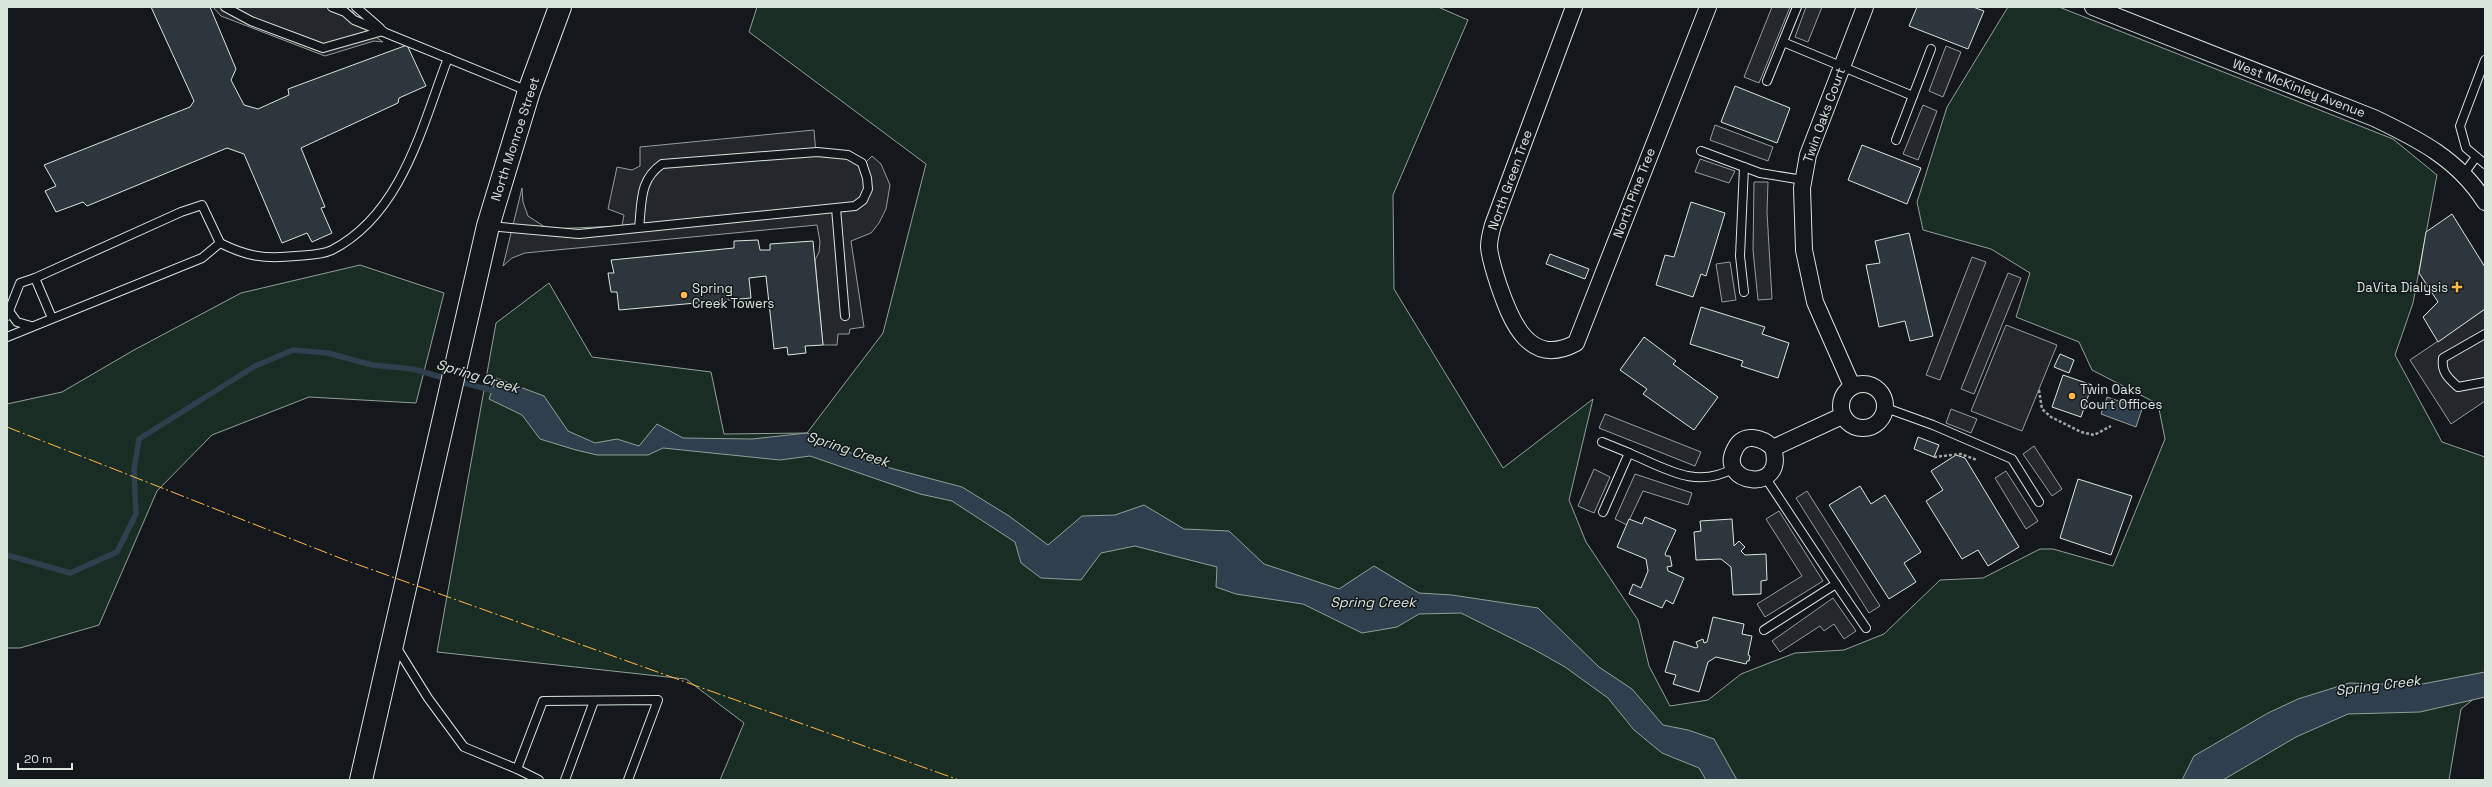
<svg xmlns="http://www.w3.org/2000/svg" width="2492" height="787" font-family="'Space Grotesk',sans-serif">
	<rect width="100%" height="100%" fill="#14181c"/>
	<g fill="#1a2d24" stroke="#939e99">
		<polygon points="757,7 1438,7 1468,20 1393,195 1394,289 1503,468 1593,399 1569,500 1586,542 1638,620 1649,666 1670,706 1708,700 1741,674 1795,653 1844,650 1884,634 1940,580 1983,578 2040,549 2053,549 2113,566 2165,439 2158,404 2092,370 2079,342 2016,317 2030,273 1991,249 1923,230 1917,202 1947,107 2008,7 2059,7 2393,139 2437,175 2413,303 2395,355 2442,442 2485,457 2485,690 2461,709 2449,780 720,780 744,723 686,679 437,652 496,323 549,283 592,357 711,372 724,434 807,433 883,333 926,164 749,32"/>
		<polygon points="360,265 444,293 416,403 309,397 212,435 157,491 99,625 20,648 7,648 7,404 62,392 134,350 241,293"/>
	</g>
	<g fill="#24282b" stroke="#939e99">
		<polygon points="213,7 345,7 353,12 365,29 383,42 374,41 325,56 221,16"/>
		<polygon points="1772,7 1790,7 1759,83 1744,77"/>
		<polygon points="1806,7 1822,7 1808,42 1795,37"/>
		<polygon points="1946,46 1961,52 1943,97 1929,91"/>
		<polygon points="1923,105 1937,111 1918,160 1903,154"/>
		<polygon points="1715,125 1773,147 1768,161 1710,140"/>
		<polygon points="814,130 816,154 844,156 855,161 860,168 872,156 881,164 890,185 886,209 879,223 871,233 851,241 864,327 850,329 849,334 838,334 837,345 823,345 815,260 819,252 820,242 817,225 525,253 512,258 503,266 522,188 523,202 528,216 548,229 622,226 624,215 608,209 617,167 632,170 640,166 640,147"/>
		<polygon points="1700,159 1735,171 1729,183 1695,172"/>
		<polygon points="1754,182 1768,182 1767,212 1772,299 1758,300 1753,250"/>
		<polygon points="1972,257 1986,262 1940,380 1926,375"/>
		<polygon points="1730,262 1736,300 1722,302 1716,264"/>
		<polygon points="2008,273 2021,278 1974,394 1961,389"/>
		<polygon points="2485,309 2485,401 2451,424 2410,360"/>
		<polygon points="2006,325 2057,345 2022,431 1971,411"/>
		<polygon points="1951,409 1977,419 1971,433 1946,423"/>
		<polygon points="1605,414 1701,452 1695,466 1599,428"/>
		<polygon points="2034,446 2062,489 2052,496 2023,454"/>
		<polygon points="1594,469 1610,477 1594,513 1578,506"/>
		<polygon points="2006,471 2038,521 2026,529 1995,478"/>
		<polygon points="1635,474 1692,493 1688,505 1643,491 1627,525 1615,519"/>
		<polygon points="1807,491 1880,606 1869,613 1796,498"/>
		<polygon points="1779,511 1823,581 1765,617 1757,604 1802,576 1766,519"/>
		<polygon points="1833,598 1856,631 1844,639 1834,624 1824,631 1820,626 1780,652 1772,641"/>
	</g>
	<g fill="#2f3f4d" stroke="#939e99">
		<polygon points="496,378 544,396 568,431 595,443 617,439 639,446 657,424 683,438 752,439 807,433 875,464 962,487 1009,516 1048,545 1082,516 1115,515 1144,505 1184,529 1229,531 1264,564 1339,589 1374,566 1419,593 1452,595 1538,608 1599,667 1632,689 1663,725 1688,730 1714,739 1737,780 1706,780 1699,768 1662,753 1634,730 1608,698 1565,667 1535,650 1461,613 1419,614 1397,627 1362,633 1303,604 1236,594 1216,587 1217,567 1135,546 1101,553 1081,580 1041,578 1021,563 1015,542 952,501 920,494 810,456 780,460 663,448 648,455 597,455 576,450 540,439 522,415 489,399"/>
		<polygon points="2107,397 2142,409 2136,427 2101,414 2103,408 2100,406 2102,403 2105,404"/>
		<polygon points="2485,672 2485,697 2420,712 2348,714 2296,737 2223,780 2182,780 2194,756 2268,713 2298,699 2349,683 2417,685"/>
	</g>
	<g fill="none" stroke-linecap="round" stroke-linejoin="round">
		<g stroke="#2f3f4d" stroke-width="5.5">
			<polyline points="457,381 498,392"/>
			<polyline points="7,555 70,573 117,552 136,514 134,469 139,439 255,366 293,350 328,353 372,365 413,369 448,379"/>
		</g>
	</g>
	<g fill="#2c363c" stroke="#d8e6dc">
		<polygon points="151,7 210,7 236,69 231,80 244,105 258,109 289,95 288,89 407,45 426,86 399,98 398,103 301,148 325,207 321,208 332,233 312,242 307,233 282,243 244,154 227,148 87,206 83,202 56,212 45,191 56,186 44,165 190,107 194,101"/>
		<polygon points="1917,7 1973,7 1984,11 1968,49 1909,26"/>
		<polygon points="1735,86 1790,108 1777,143 1721,122"/>
		<polygon points="1862,145 1921,168 1907,204 1848,180"/>
		<polygon points="1691,202 1725,213 1706,276 1701,274 1693,297 1656,285 1665,255 1674,257"/>
		<polygon points="2452,214 2485,267 2485,309 2438,342 2423,317 2438,302 2419,273 2426,232"/>
		<polygon points="1909,233 1933,336 1910,341 1905,321 1879,327 1866,265 1880,263 1875,241"/>
		<polygon points="758,240 760,250 770,250 770,244 813,241 823,345 805,346 806,353 788,355 787,347 774,349 766,276 749,278 751,298 619,310 617,292 611,292 608,273 614,273 611,260 734,248 734,241"/>
		<polygon points="1550,254 1589,269 1585,279 1546,264"/>
		<polygon points="1701,307 1765,327 1762,334 1789,343 1778,378 1741,366 1743,361 1690,344"/>
		<polygon points="1644,337 1676,361 1673,364 1718,397 1694,430 1643,394 1647,389 1620,370"/>
		<polygon points="2060,354 2074,360 2069,373 2054,367"/>
		<polygon points="2063,375 2092,385 2081,417 2052,407"/>
		<polygon points="1918,437 1939,445 1934,457 1914,449"/>
		<polygon points="1956,455 1965,458 2019,547 1988,566 1978,550 1962,559 1926,501 1943,490 1931,471"/>
		<polygon points="2078,479 2132,496 2111,555 2060,538"/>
		<polygon points="1860,486 1871,504 1885,495 1921,552 1904,563 1916,582 1889,599 1829,505"/>
		<polygon points="1645,517 1676,530 1665,554 1666,556 1670,556 1672,566 1667,567 1668,571 1684,578 1673,604 1666,600 1662,608 1629,594 1633,584 1641,588 1648,571 1646,559 1617,547 1629,519 1642,524"/>
		<polygon points="1732,519 1734,546 1739,541 1745,547 1741,551 1745,555 1766,554 1767,580 1761,581 1761,594 1733,595 1731,567 1721,559 1696,560 1694,532 1701,531 1700,521"/>
		<polygon points="1713,617 1744,624 1742,634 1752,636 1748,655 1750,656 1749,661 1747,661 1746,664 1716,657 1708,662 1699,692 1673,684 1676,675 1665,672 1674,641 1696,648 1698,647 1696,642 1703,639 1704,643 1707,642"/>
	</g>
	<g fill="none" stroke-linecap="round" stroke-linejoin="round">
		<g stroke="#d8e6dc" stroke-width="10">
			<g id="lane">
				<polyline points="225,7 251,21 323,48 383,31"/>
				<polyline points="332,7 345,12 354,20 528,91"/>
				<polyline points="356,7 380,28"/>
				<polyline points="1783,42 1913,96"/>
				<polyline points="2485,60 2460,126 2466,148 2485,164"/>
				<polyline points="1767,81 1797,7"/>
				<polyline points="1896,140 1931,49"/>
				<polyline points="1701,151 1760,173 1803,180"/>
				<polyline points="1744,167 1740,256 1744,292"/>
				<polyline points="2463,175 2476,157"/>
				<polyline points="836,208 845,316"/>
				<path d="M489,226L579,234L855,206L863,200L868,189L867,178L862,163L848,155L817,152L662,164C639,180 642,202 639,228"/>
				<path d="M35,278L181,212L202,205L220,243C248,257 265,259 296,256C307,255 322,255 332,250C402,214 422,126 448,58"/>
				<polyline points="9,311 17,322 31,326"/>
				<polyline points="7,316 20,283 35,278 52,318"/>
				<path d="M2485,334L2443,358C2441,372 2448,378 2458,387L2485,382"/>
				<polyline points="7,337 202,258 220,243"/>
				<polyline points="1886,408 1933,425 2012,459 2039,502"/>
				<polyline points="1602,442 1629,453"/>
				<path d="M1603,512L1629,453C1665,468 1696,490 1734,468"/>
				<polyline points="1836,584 1866,628"/>
				<polyline points="1764,630 1836,584 1765,477"/>
				<polyline points="395,645 428,698 464,747 517,769 543,701 658,700 628,780"/>
				<polyline points="517,769 539,780"/>
				<polyline points="565,780 594,701"/>
			</g>
		</g>
		<g stroke="#d8e6dc" stroke-width="18">
			<g id="street">
				<path d="M1574,7L1493,225C1491,232 1489,240 1489,247C1490,259 1495,274 1499,286C1511,321 1529,368 1576,343L1708,7"/>
				<path d="M2093,7L2374,118C2418,139 2458,159 2485,202"/>
				<circle cx="1863" cy="406" r="22"/>
				<polyline points="1852,386 1815,302 1804,250 1802,188 1808,155 1865,7"/>
				<path d="M1773,448C1762,437 1743,432 1735,449C1716,484 1787,495 1773,448L1842,416"/>
			</g>
		</g>
		<g stroke="#d8e6dc" stroke-width="24">
			<polyline id="secondary" points="361,780 488,226 529,91 560,7"/>
		</g>
		<g stroke="#9da8a2" stroke-width="2.5" stroke-dasharray="3 2" stroke-linecap="butt">
			<polyline points="2039,390 2042,409 2051,417 2081,432 2094,435 2111,426"/>
			<polyline points="1934,457 1961,454 1977,460"/>
		</g>
		<use href="#lane" stroke="#14181c" stroke-width="8"/>
		<use href="#street" stroke="#14181c" stroke-width="16"/>
		<use href="#secondary" stroke="#14181c" stroke-width="22"/>
		<polyline stroke="#ffb74d" stroke-width="1" stroke-dasharray="14 3 2 3" stroke-linecap="butt" points="7,427 345,560 959,780"/>
	</g>
	<g fill="#ffb74d" stroke="#14181c" stroke-width="1.5">
		<path d="M2455 281h4v4h4v4h-4v4h-4v-4h-4v-4h4z"/>
		<circle cx="684" cy="295" r="4"/>
		<circle cx="2072" cy="396" r="4"/>
	</g>
	<g text-anchor="middle" dominant-baseline="central" stroke-width="3" stroke-linejoin="round" paint-order="stroke">
		<g font-size="13" fill="#d8e6dc" stroke="#14181c">
			<text transform="translate(2299 88) rotate(21)">West McKinley Avenue</text>
			<text transform="translate(1824 115) rotate(-70)">Twin Oaks Court</text>
			<text transform="translate(515 139) rotate(-72)">North Monroe Street</text>
			<text transform="translate(1510 180) rotate(-70)">North Green Tree</text>
			<text transform="translate(1634 193) rotate(-69)">North Pine Tree</text>
		</g>
		<g font-size="13" fill="#d8e6dc" stroke="#14181c" text-anchor="start">
			<text x="2448" y="287" text-anchor="end">DaVita Dialysis</text>
			<text x="692" y="288">Spring<tspan x="692" dy="15">Creek Towers</tspan></text>
			<text x="2080" y="389">Twin Oaks<tspan x="2080" dy="15">Court Offices</tspan></text>
		</g>
		<g font-size="14" font-style="italic" fill="#d8e6dc" stroke="#14181c">
			<text transform="translate(478 376) rotate(17)">Spring Creek</text>
			<text transform="translate(848 449) rotate(18)">Spring Creek</text>
			<text x="1373" y="602">Spring Creek</text>
			<text transform="translate(2378 685) rotate(-7)">Spring Creek</text>
		</g>
	</g>
	<rect width="2492" height="787" fill="none" stroke="#d8e6dc" stroke-width="16"/>
	<path d="M18 763v6h54v-6" fill="none" stroke="#d8e6dc" stroke-width="2"/>
	<text x="24" y="763" font-size="12" fill="#d8e6dc" stroke="#14181c" stroke-width="3" paint-order="stroke">20 m</text>
</svg>
